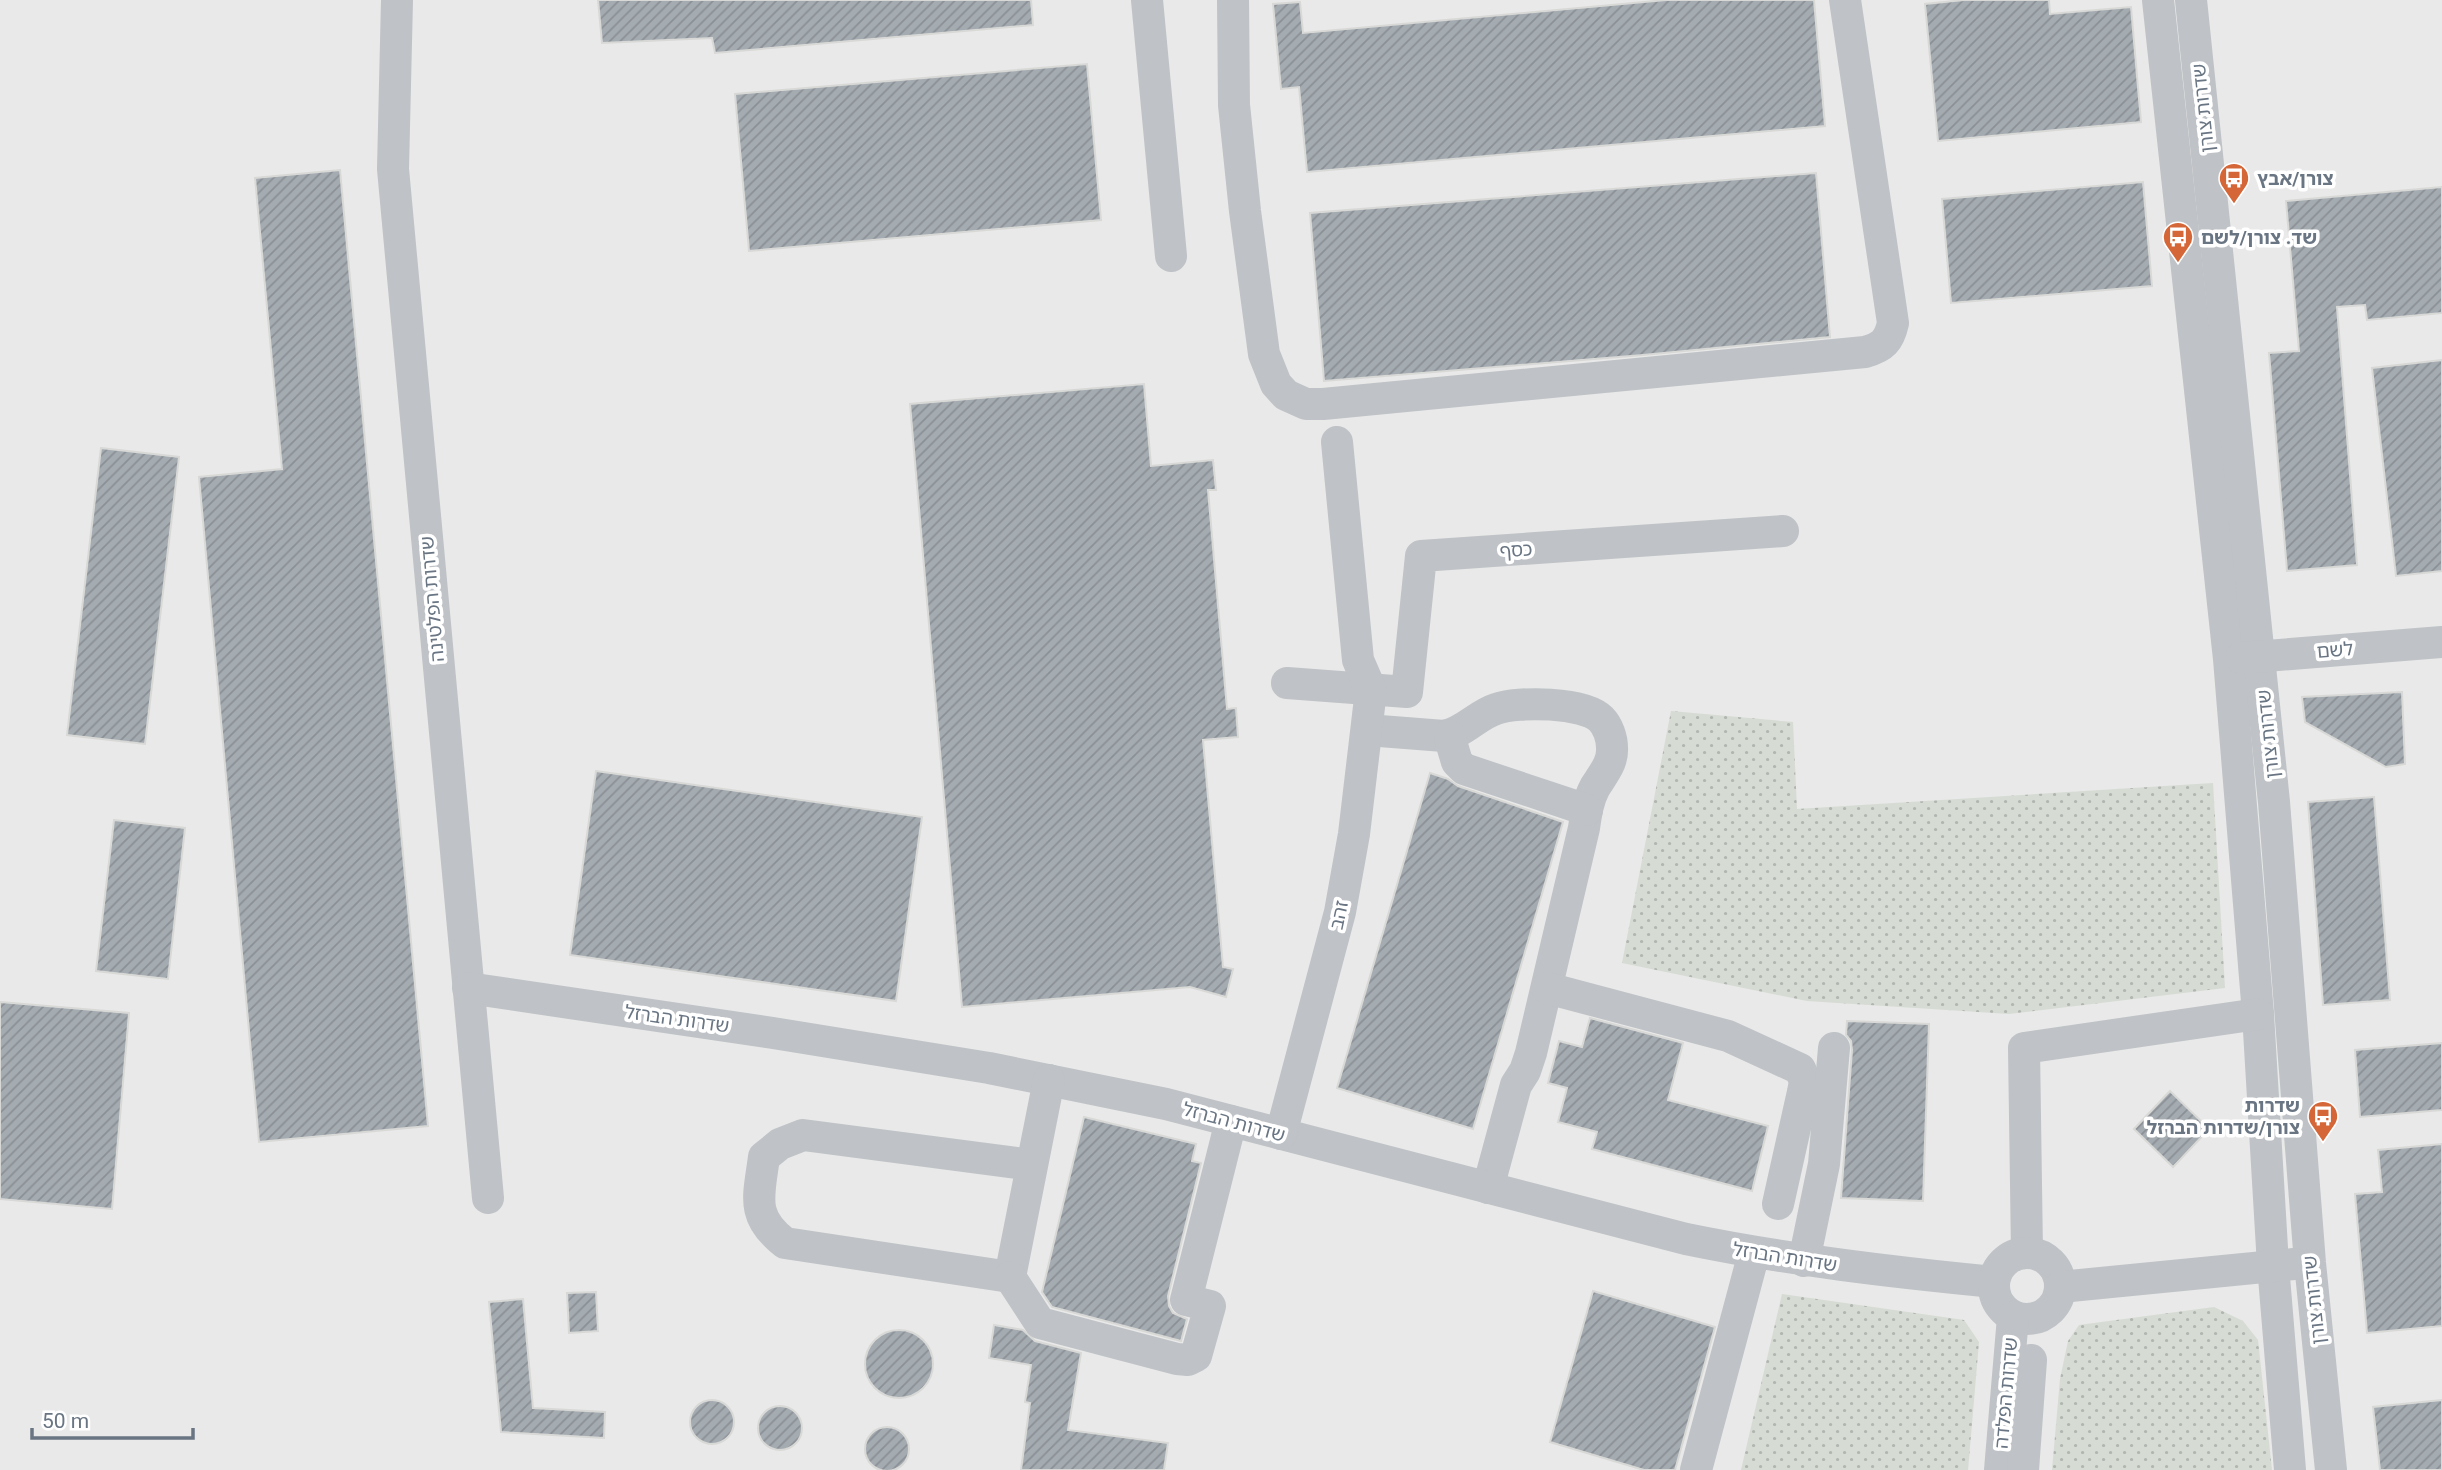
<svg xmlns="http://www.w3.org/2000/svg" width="2442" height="1470" font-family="Roboto,'Noto Sans Hebrew',sans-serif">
	<defs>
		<pattern id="grass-dots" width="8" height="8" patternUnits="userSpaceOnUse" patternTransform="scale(1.75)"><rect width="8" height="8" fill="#d6dbd4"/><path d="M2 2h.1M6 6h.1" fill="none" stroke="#b2b6b1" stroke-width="1.8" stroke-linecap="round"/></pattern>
		<pattern id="building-hatch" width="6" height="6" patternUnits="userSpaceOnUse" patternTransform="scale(1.75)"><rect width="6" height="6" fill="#a4abb1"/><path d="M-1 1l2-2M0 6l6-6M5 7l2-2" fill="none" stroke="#8a9095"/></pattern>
	</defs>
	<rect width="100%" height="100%" fill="#f7f7f4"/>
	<rect fill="#e8e9e8" x="0" y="0" width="2442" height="1470"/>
	<g fill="url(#grass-dots)">
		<polygon points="1671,711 1793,722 1797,809 2213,783 2225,988 2009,1014 1807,1001 1622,963"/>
		<polygon points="1782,1294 1964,1320 1979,1342 1968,1470 1741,1470"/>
		<polygon points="2214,1307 2243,1321 2258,1340 2272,1470 2052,1470 2060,1379 2068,1341 2079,1325"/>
	</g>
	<g fill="url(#building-hatch)" stroke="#d8d9d7" stroke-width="2">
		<polygon points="598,0 1031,0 1033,25 715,53 712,38 602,43"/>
		<polygon points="1666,0 1814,0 1825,126 1307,172 1299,87 1281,89 1273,4 1300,2 1303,33"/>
		<polygon points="1964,0 2049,0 2050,14 2131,7 2141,122 1938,141 1925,4"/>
		<polygon points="1087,64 1101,220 749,251 735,94"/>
		<polygon points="340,170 428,1126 259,1142 199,477 282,469 255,178"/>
		<polygon points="1816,173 1830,337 1643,355 1324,381 1310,213"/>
		<polygon points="2143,182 2152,286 1951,303 1942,199"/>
		<polygon points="2442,187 2442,313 2367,320 2365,305 2337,307 2357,565 2287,571 2269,353 2299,351 2286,201"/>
		<polygon points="2442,360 2442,571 2396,576 2372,368"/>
		<polygon points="1144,384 1151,466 1213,460 1216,490 1208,490 1227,709 1236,708 1238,737 1203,740 1223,967 1233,969 1226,997 1190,987 962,1007 910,404"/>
		<polygon points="101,448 179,457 145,744 67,735"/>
		<polygon points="2402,692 2405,764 2386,767 2305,722 2302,697"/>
		<polygon points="596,771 922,817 896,1001 570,955"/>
		<polygon points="1430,773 1448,779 1458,786 1563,822 1473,1129 1337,1088"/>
		<polygon points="2374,797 2390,1000 2323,1005 2308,802"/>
		<polygon points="114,820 185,828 168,979 96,971"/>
		<polygon points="0,1002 129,1013 112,1209 0,1199"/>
		<polygon points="1590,1018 1683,1043 1668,1100 1768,1126 1752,1191 1592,1149 1597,1132 1558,1122 1567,1088 1548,1083 1559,1041 1582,1047"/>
		<polygon points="1847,1021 1929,1024 1923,1201 1841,1198 1852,1050 1851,1041 1846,1035"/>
		<polygon points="2442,1043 2442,1110 2360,1117 2355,1050"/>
		<polygon points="2170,1091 2209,1129 2173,1167 2134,1129"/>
		<polygon points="1084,1117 1196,1144 1192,1161 1201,1163 1168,1296 1169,1306 1173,1313 1187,1319 1181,1341 1052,1307 1042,1292"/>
		<polygon points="2442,1144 2442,1326 2367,1333 2355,1194 2382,1192 2378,1150"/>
		<polygon points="1593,1291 1715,1327 1675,1470 1644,1470 1550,1442"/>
		<polygon points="596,1292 598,1331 569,1333 567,1293"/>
		<polygon points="523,1299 533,1408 605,1412 604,1438 501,1432 489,1302"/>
		<polygon points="994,1325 1023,1330 1035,1341 1081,1353 1068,1430 1168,1443 1164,1470 1021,1470 1030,1403 1025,1402 1031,1365 989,1358"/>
		<circle cx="899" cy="1364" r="34"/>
		<circle cx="712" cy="1422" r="22"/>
		<polygon points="2442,1400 2442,1470 2380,1470 2373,1407"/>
		<circle cx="780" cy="1428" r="22"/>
		<circle cx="887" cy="1449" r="22"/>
	</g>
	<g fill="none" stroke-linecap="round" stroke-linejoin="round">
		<g stroke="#bfc2c6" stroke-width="32">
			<polyline points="397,0 393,169 488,1198"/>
			<polyline points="1147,0 1171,256"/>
			<path d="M1233,0L1234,105L1245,211L1264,354L1276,384L1286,395L1306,404H1323L1865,352C1883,347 1889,341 1893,323L1845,0"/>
			<polyline points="2158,0 2229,659 2258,1014 2273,1265 2290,1470"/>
			<polyline points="2191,0 2274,802 2310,1263 2331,1470"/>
			<polyline points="2241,658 2442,642"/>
			<polyline points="1287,683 1407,692 1421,556 1783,531"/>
			<path d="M1367,730L1444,736C1465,732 1477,715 1496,709C1518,701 1584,702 1601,719C1608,726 1612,738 1612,748C1613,763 1603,774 1595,787C1588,800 1586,814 1584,828L1531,1053L1525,1071L1516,1085L1488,1188"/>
			<polyline points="1449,735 1457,762 1464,769 1587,810"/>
			<path d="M468,988L773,1033L989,1068L1166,1104L1686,1239C1788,1260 1890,1272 1994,1282"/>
			<polyline points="1547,988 1728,1036 1800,1069 1805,1081 1803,1092 1778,1204"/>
			<polyline points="1281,1134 1340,912 1354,834 1371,690 1358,660 1337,442"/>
			<path d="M1032,1165L803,1135L780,1144L764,1157C759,1196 750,1216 785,1243L1010,1277L1049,1080"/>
			<polyline points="2027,1253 2024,1048 2258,1014"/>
			<circle cx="2027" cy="1286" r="33"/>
			<polyline points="1804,1261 1824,1164 1834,1048"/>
			<polyline points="1010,1277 1040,1323 1177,1359 1188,1360 1196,1356 1210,1306 1186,1300 1231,1121"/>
			<polyline points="2060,1287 2294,1264"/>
			<polyline points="1696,1470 1754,1253"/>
			<polyline points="2000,1470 2013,1317"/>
			<polyline points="2023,1470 2031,1360"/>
		</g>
	</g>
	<defs>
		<g id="bus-pin" transform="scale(1.575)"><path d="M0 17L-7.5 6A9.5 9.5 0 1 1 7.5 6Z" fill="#d46637" stroke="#fff"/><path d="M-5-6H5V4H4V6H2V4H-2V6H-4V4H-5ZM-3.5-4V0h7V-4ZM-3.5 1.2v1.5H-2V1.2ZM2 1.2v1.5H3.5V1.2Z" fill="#fff"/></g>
	</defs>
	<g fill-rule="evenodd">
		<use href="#bus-pin" x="2234" y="178"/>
		<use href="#bus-pin" x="2178" y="237"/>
		<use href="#bus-pin" x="2323" y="1116"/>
	</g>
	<g text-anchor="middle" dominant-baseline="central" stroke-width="7" stroke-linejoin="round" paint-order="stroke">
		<g font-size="19" fill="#697583" stroke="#fff">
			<text transform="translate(2203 108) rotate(-96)">שדרות צורן</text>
			<text transform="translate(1516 550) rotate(-4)">כסף</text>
			<text transform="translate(432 599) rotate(-95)">שדרות הפלטינה</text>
			<text transform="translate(2335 650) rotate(-5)">לשם</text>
			<text transform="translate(2268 734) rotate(-96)">שדרות צורן</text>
			<text transform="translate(1339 915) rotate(-78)">זהב</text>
			<text transform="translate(677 1019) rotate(8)">שדרות הברזל</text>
			<text transform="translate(1234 1122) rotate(15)">שדרות הברזל</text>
			<text transform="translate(1785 1257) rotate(9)">שדרות הברזל</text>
			<text transform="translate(2314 1300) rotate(-96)">שדרות צורן</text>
			<text transform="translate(2006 1393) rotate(-85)">שדרות הפלדה</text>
		</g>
		<g font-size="19" font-weight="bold" fill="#697583" stroke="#fff" text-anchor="start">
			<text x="2257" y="178">צורן/אבץ</text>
			<text x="2201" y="237">שד. צורן/לשם</text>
			<text x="2300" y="1105" text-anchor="end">שדרות<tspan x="2300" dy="22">צורן/שדרות הברזל</tspan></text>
		</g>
	</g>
	<path d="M32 1428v10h161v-10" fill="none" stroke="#697583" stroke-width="3.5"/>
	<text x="42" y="1428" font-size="21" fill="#697583" stroke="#ffffff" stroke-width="5" paint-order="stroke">50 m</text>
</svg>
